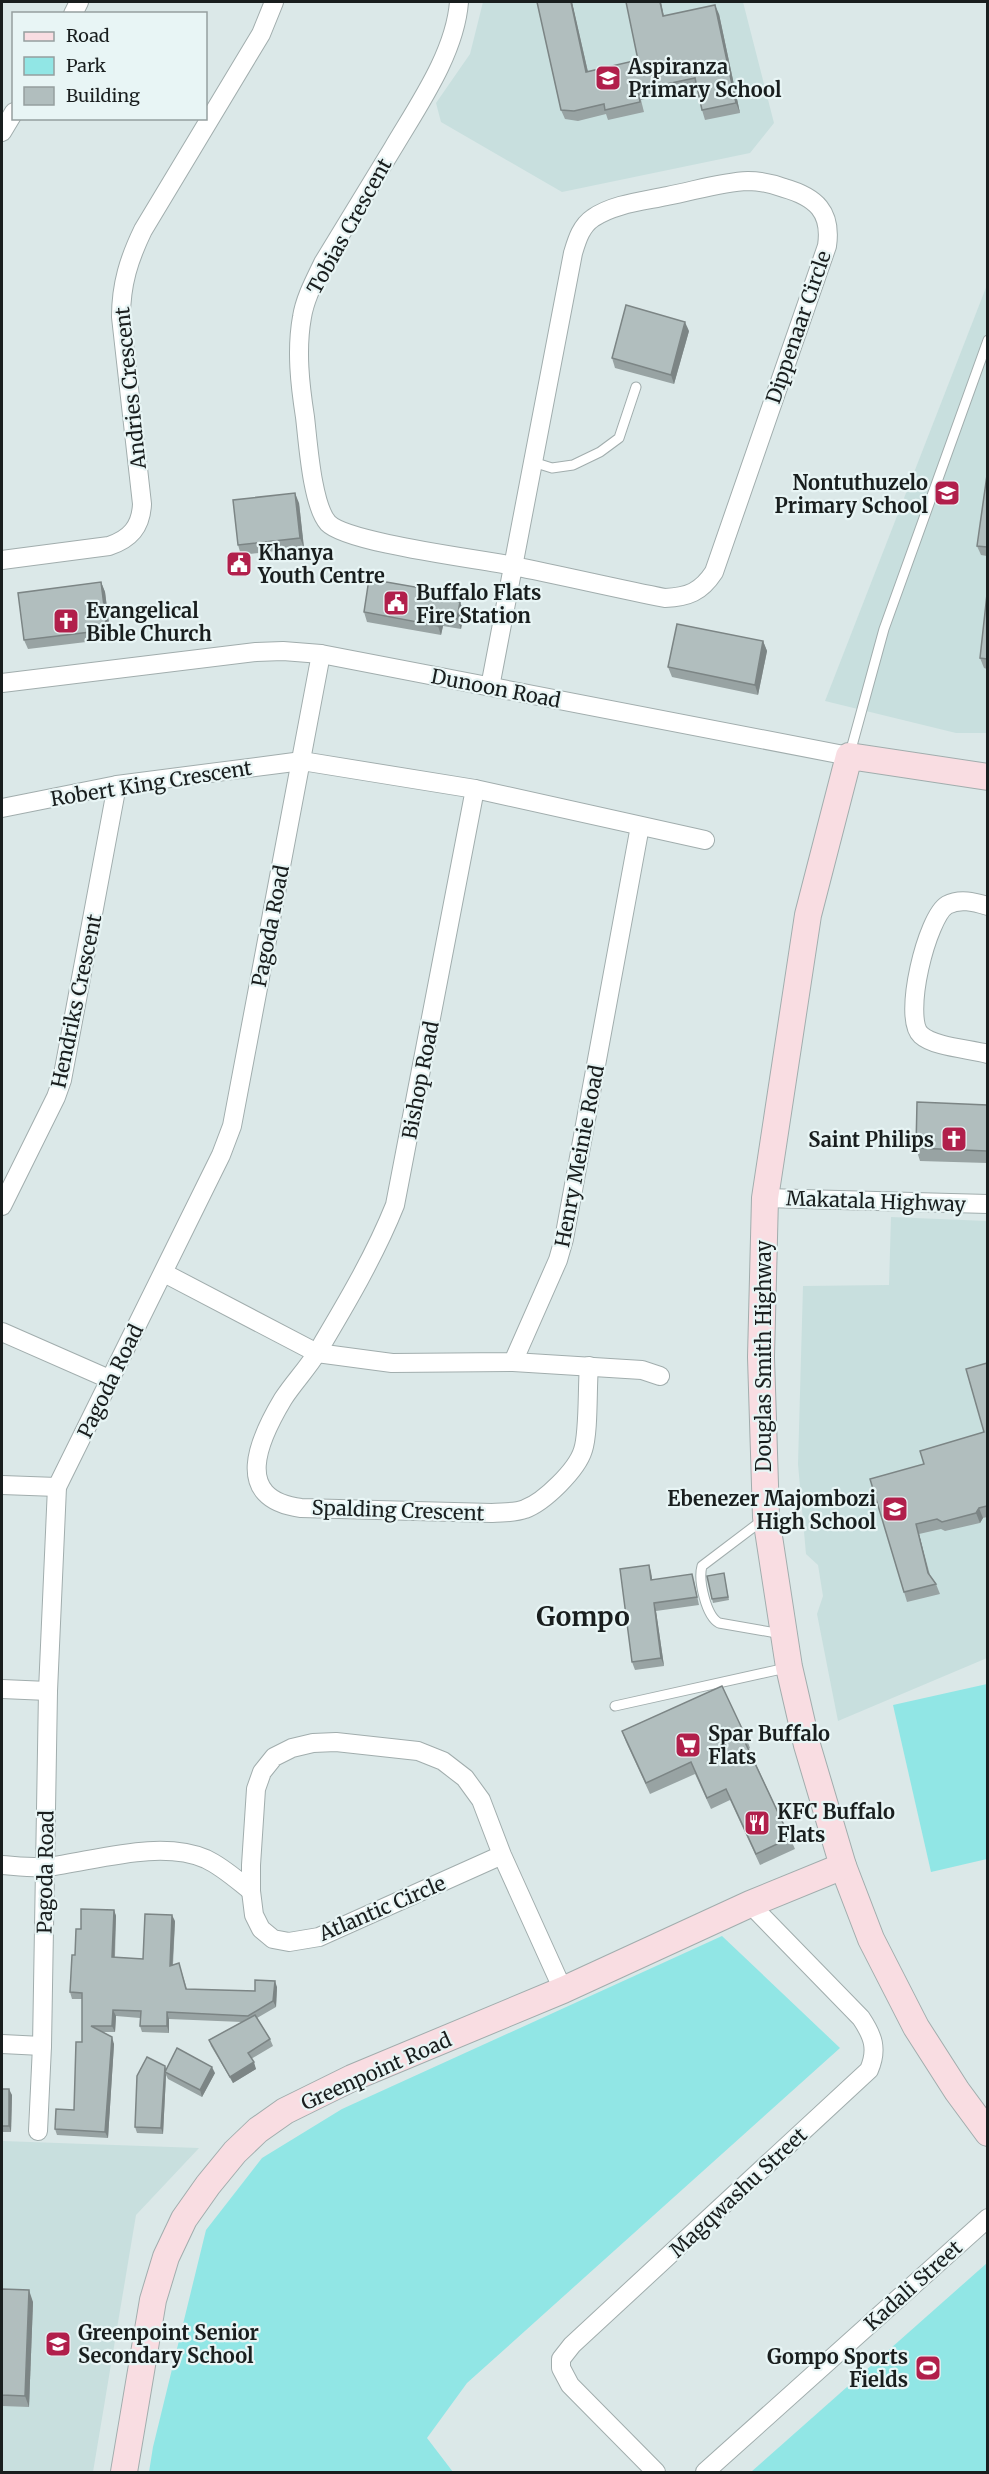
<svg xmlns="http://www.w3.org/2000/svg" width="989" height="2474" font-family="Merriweather,serif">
	<rect width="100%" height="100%" fill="#dbe8e8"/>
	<g fill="#c8dfde">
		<polygon points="483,2 743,2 774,123 750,153 562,192 441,122 436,103 470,54"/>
		<polygon points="987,285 987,733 956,733 825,701"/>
		<polygon points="891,1217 987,1221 987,1658 838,1721 817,1614 823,1596 818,1565 806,1554 798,1464 803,1286 889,1285"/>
		<polygon points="2,2141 199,2148 136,2215 93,2472 2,2472"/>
	</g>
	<g fill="#91e6e5">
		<polygon points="987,1684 987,1859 931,1872 893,1705"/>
		<polygon points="722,1936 840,2048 467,2383 427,2438 453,2472 149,2472 153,2447 206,2230 262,2158 342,2109"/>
		<polygon points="987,2263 987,2472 751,2472"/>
	</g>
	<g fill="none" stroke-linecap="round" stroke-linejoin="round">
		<g stroke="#a1adad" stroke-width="11">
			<g id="lane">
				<polyline points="533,462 552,468 573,465 600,452 619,438 636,387"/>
				<polyline points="850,753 884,629 988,340"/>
				<path d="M764,1519L702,1566C698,1580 706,1616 719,1623L782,1634"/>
				<polyline points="615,1706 786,1668"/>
			</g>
		</g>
		<g stroke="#a1adad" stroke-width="20">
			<g id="street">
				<path d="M459,2C455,53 419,104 393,148C370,186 347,224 323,263C315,280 305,298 302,317C296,350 300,385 305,417C308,442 312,505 328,523C347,543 480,559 513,566C564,576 614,588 665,598C688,597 701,592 714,572L827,246C832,212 816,197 784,188C773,184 761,181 748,181C721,182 694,191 667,196C644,201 613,204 593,218C581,226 577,240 573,253L490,687"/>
				<polyline points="73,14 79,2"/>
				<polyline points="2,132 14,112"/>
				<path d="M2,560L109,546C130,539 141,527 142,504L121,317C121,284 129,259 143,230L261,34L274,2"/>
				<polyline points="2,683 256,652 283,651 321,654 849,756"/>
				<path d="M475,789L395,1205C375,1255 346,1304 318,1351C308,1368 294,1382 283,1399C259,1439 231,1499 301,1508L492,1513C503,1512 515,1513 525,1509C544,1502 577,1470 583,1450C589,1432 587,1387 589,1366"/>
				<polyline points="2,808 117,785 302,761 475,789 705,840"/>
				<path d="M988,906C974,902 960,898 947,905C927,917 902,1018 921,1035C934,1047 970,1049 988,1054"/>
				<polyline points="765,1198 988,1204"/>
				<polyline points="2,1206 56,1097 62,1080 117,785"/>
				<polyline points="164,1273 317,1353 392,1363 513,1362 558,1260 564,1239 640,826"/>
				<polyline points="2,1332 109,1379"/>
				<polyline points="513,1362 642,1370 660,1376"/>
				<polyline points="2,1485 57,1487"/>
				<polyline points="2,1689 48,1691"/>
				<polyline points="502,1855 319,1937 289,1942 273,1939 261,1929 254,1915 251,1891 251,1865 256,1789 262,1772 274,1757 292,1748 313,1743 336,1742 418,1751 443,1761 465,1778 481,1800 502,1855 563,1990"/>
				<path d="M2,1865C16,1866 33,1868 47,1867C95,1861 160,1839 206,1859C223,1867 237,1880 251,1891"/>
				<polyline points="2,2044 42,2046"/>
				<polyline points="38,2131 42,2046 48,1691 57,1487 221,1155 232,1126 321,654"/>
				<path d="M656,2472L570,2385L561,2368V2359L572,2345L869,2070C878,2049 873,2036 861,2018L750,1904"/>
				<polyline points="705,2472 988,2218"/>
			</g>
		</g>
		<g stroke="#a1adad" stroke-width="28">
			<g id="secondary">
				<polyline points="988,777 849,756 808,915 765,1198 761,1357 766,1517 789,1667 807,1745 843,1866 871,1939 916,2027 957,2091 988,2133"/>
				<polyline points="124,2472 153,2300 166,2257 184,2219 208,2185 235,2152 258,2130 285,2111 352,2078 563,1990 750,1904 843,1866"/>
			</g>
		</g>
		<use href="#lane" stroke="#fff" stroke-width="9"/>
		<use href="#street" stroke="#fff" stroke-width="18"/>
		<use href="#secondary" stroke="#f9dde2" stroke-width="26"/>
	</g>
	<g fill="#98a3a3">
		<polygon points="572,2 588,72 638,60 664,16 719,14 740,113 705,120 702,110 697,88 641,100 644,112 608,120 606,114 578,121 565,119 561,110"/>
		<polygon points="689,331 674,384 615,368 612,358"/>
		<polygon points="987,475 987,556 981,555 977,546"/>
		<polygon points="299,503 304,548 241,555 238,545"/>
		<polygon points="101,582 105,592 111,639 28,649 24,640"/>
		<polygon points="987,594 987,669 984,668 980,658"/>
		<polygon points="446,600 464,612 461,629 443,626 441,635 367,622 364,612"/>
		<polygon points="763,641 767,651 758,695 672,677 668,667"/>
		<polygon points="987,1105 987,1163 920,1161 916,1148"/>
		<polygon points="987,1363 987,1517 983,1518 980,1523 945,1531 941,1529 919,1534 930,1575 936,1584 940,1594 907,1602 904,1592 924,1464 984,1432"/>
		<polygon points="651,1572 652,1579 694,1581 699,1605 656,1611 664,1666 635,1670 632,1662"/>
		<polygon points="724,1573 729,1600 713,1603 712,1599"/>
		<polygon points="622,1731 746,1737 750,1748 749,1749 790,1838 795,1849 760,1865 730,1800 711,1809 695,1774 650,1794 626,1742"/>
		<polygon points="114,1910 116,1916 115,1957 143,1959 175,1921 173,1965 181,1970 187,1989 255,1991 277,1987 276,2007 257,2018 270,2039 273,2046 251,2059 256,2069 233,2083 211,2046 209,2040 242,2022 169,2019 169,2033 142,2032 140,2026 140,2018 116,2016 115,2032 103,2032 114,2044 108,2138 57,2135 55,2129 74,2110 82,2042 82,1999 72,1999 70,1992 75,1955 81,1929"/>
		<polygon points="165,2066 166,2071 215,2073 202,2097 168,2079 166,2075 163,2134 137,2133 135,2127"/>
		<polygon points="2,2089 12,2095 11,2132 2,2132"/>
		<polygon points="2,2289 33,2302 29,2407 2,2406"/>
	</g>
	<g fill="#7c8585">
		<polygon points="571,2 572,2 590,81 586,72"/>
		<polygon points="660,2 661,2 666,26 663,16"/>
		<polygon points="715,5 719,14 740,113 736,103"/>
		<polygon points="685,322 689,331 674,384 671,375"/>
		<polygon points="295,493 299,503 304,548 300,538"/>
		<polygon points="101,582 105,592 111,639 107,630"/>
		<polygon points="460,602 464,612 461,629 457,619"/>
		<polygon points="440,616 443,626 441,635 438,626"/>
		<polygon points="763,641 767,651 758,695 755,685"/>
		<polygon points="979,1508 983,1518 980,1523 976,1513"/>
		<polygon points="916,1524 919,1534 931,1583 928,1573"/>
		<polygon points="649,1565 651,1572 653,1587 651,1580"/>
		<polygon points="654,1603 656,1611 664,1666 661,1658"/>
		<polygon points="114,1910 116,1916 114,1964 112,1957"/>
		<polygon points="172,1915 175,1921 172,1972 170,1966"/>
		<polygon points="275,1981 277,1987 276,2007 273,2001"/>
		<polygon points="113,2010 116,2016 115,2032 112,2026"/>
		<polygon points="167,2012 169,2019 169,2033 167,2026"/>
		<polygon points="112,2037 114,2044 108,2138 105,2132"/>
		<polygon points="254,2062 256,2069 233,2083 230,2077"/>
		<polygon points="165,2066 167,2073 165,2072 166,2075 163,2134 161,2128"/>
		<polygon points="212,2067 215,2073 202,2097 200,2090"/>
		<polygon points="9,2089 12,2095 11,2132 9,2126"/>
		<polygon points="29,2290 33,2302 29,2407 25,2396"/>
	</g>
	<g fill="#b1bebe" stroke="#7c8585" stroke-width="1.5">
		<polygon points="537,2 571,2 586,72 638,60 626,2 660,2 663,16 715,5 736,103 702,110 695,78 638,90 640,102 605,110 604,104 574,111 561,110"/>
		<polygon points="626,305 685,322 671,375 612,358"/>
		<polygon points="987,475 987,547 977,546"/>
		<polygon points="295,493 300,538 238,545 233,500"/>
		<polygon points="369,579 444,592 443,599 460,602 457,619 440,616 438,626 364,612"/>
		<polygon points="101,582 107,630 24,640 18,593"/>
		<polygon points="987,594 987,659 980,658"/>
		<polygon points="677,624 763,641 755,685 668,667"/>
		<polygon points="917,1102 987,1105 987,1151 916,1148"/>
		<polygon points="987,1363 987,1506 979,1508 976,1513 942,1522 937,1519 916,1524 928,1573 936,1584 904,1592 870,1479 924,1464 920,1451 984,1432 966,1369"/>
		<polygon points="649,1565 651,1580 692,1574 697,1597 654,1603 661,1658 632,1662 620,1569"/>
		<polygon points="724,1573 728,1597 712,1599 707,1576"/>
		<polygon points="722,1686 746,1737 743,1738 790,1838 756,1854 726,1789 707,1798 691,1762 646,1783 622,1731"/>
		<polygon points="81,1909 114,1910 112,1957 143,1959 145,1914 172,1915 170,1966 179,1963 186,1989 255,1991 255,1980 275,1981 273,2001 248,2016 167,2012 167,2026 140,2026 141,2011 113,2010 112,2026 91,2026 112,2037 105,2132 55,2129 56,2109 74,2110 76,2042 82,2042 82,1993 70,1992 72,1955 75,1955 76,1929 81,1929"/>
		<polygon points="255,2015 270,2039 248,2053 254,2062 230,2077 209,2040"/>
		<polygon points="177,2048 212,2067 200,2090 165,2072"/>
		<polygon points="147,2057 165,2066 161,2128 135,2127 137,2076"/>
		<rect x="2" y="2089" width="7" height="37"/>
		<polygon points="2,2289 29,2290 25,2396 2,2395"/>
	</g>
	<defs>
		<g id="school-square" transform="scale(1.35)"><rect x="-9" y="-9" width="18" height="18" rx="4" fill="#b11f4b" stroke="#e8f5f5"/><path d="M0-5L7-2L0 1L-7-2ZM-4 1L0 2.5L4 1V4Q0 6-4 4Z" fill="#fff"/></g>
		<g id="civic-square" transform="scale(1.35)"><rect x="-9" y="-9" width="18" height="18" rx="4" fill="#b11f4b" stroke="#e8f5f5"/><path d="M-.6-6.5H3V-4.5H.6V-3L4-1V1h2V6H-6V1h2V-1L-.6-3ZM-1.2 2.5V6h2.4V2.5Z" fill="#fff"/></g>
		<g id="church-square" transform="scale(1.35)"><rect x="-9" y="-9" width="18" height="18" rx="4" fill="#b11f4b" stroke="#e8f5f5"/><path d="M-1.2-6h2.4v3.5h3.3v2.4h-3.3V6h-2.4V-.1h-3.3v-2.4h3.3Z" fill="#fff"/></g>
		<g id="supermarket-square" transform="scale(1.35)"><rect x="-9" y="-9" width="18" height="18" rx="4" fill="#b11f4b" stroke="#e8f5f5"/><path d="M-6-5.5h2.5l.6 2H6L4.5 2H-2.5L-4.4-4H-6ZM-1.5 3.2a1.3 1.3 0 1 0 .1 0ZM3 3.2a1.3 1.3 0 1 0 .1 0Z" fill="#fff"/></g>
		<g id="restaurant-square" transform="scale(1.35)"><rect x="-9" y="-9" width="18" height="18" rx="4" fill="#b11f4b" stroke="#e8f5f5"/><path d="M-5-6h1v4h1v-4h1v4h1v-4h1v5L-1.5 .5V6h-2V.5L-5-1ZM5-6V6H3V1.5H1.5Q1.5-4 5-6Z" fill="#fff"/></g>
		<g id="stadium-square" transform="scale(1.35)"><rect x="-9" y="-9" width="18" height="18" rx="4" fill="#b11f4b" stroke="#e8f5f5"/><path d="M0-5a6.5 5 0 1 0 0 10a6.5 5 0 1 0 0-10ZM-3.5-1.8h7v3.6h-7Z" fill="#fff"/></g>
	</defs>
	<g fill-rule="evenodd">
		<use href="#school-square" x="608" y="78"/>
		<use href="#school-square" x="947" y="493"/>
		<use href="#civic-square" x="239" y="564"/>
		<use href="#civic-square" x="396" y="603"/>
		<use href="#church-square" x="66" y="621"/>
		<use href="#church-square" x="954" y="1139"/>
		<use href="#school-square" x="895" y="1509"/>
		<use href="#supermarket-square" x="688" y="1745"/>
		<use href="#restaurant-square" x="757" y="1823"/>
		<use href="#school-square" x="58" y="2344"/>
		<use href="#stadium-square" x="928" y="2368"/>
	</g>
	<g text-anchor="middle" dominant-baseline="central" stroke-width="4.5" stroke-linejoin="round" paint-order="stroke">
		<g font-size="20" font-weight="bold" fill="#191e1e" stroke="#e8f5f5" text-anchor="start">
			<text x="628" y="66">Aspiranza<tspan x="628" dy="23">Primary School</tspan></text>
			<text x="928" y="482" text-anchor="end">Nontuthuzelo<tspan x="928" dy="23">Primary School</tspan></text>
			<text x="258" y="552">Khanya<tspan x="258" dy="23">Youth Centre</tspan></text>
			<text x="416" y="592">Buffalo Flats<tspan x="416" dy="23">Fire Station</tspan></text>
			<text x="86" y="610">Evangelical<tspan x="86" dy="23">Bible Church</tspan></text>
			<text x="934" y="1139" text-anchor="end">Saint Philips</text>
			<text x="876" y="1498" text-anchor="end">Ebenezer Majombozi<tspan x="876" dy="23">High School</tspan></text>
			<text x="708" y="1733">Spar Buffalo<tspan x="708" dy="23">Flats</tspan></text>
			<text x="777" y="1811">KFC Buffalo<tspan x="777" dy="23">Flats</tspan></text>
			<text x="78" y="2332">Greenpoint Senior<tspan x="78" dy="23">Secondary School</tspan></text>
			<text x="908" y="2356" text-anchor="end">Gompo Sports<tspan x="908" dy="23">Fields</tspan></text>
		</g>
		<g font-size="20" fill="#191e1e" stroke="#e8f5f5">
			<text transform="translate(349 226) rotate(-61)">Tobias Crescent</text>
			<text transform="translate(798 327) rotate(-71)">Dippenaar Circle</text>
			<text transform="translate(130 388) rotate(-96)">Andries Crescent</text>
			<text transform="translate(496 688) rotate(11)">Dunoon Road</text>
			<text transform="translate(151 783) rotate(-9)">Robert King Crescent</text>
			<text transform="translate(270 926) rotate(-79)">Pagoda Road</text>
			<text transform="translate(76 1001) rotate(-78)">Hendriks Crescent</text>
			<text transform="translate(420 1080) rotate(-79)">Bishop Road</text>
			<text transform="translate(579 1156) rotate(-79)">Henry Meinie Road</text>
			<text transform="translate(876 1201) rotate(2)">Makatala Highway</text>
			<text transform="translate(763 1356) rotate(-90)">Douglas Smith Highway</text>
			<text transform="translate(110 1381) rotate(-64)">Pagoda Road</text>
			<text transform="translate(398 1510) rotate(2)">Spalding Crescent</text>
			<text transform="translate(45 1872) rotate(-89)">Pagoda Road</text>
			<text transform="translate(382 1908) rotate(-23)">Atlantic Circle</text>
			<text transform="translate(376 2071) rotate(-24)">Greenpoint Road</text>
			<text transform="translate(738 2192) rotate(-43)">Magqwashu Street</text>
			<text transform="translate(913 2285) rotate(-42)">Kadali Street</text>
		</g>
		<g font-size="26" font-weight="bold" fill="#191e1e" stroke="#e8f5f5">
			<text x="583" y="1616">Gompo</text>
		</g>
	</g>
	<rect width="989" height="2474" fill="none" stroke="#191e1e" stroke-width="6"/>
	<rect x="12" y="12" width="195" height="108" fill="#e8f5f5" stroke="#959f9f" stroke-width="1.5"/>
	<rect x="24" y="32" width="30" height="9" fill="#f9dde2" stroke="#959f9f" stroke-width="1.5"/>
	<text x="66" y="42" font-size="18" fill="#191e1e">Road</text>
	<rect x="24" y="57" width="30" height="18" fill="#91e6e5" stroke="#959f9f" stroke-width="1.5"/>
	<text x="66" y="72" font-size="18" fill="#191e1e">Park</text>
	<rect x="24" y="87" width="30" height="18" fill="#b1bebe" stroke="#959f9f" stroke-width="1.5"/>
	<text x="66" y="102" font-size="18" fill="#191e1e">Building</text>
</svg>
